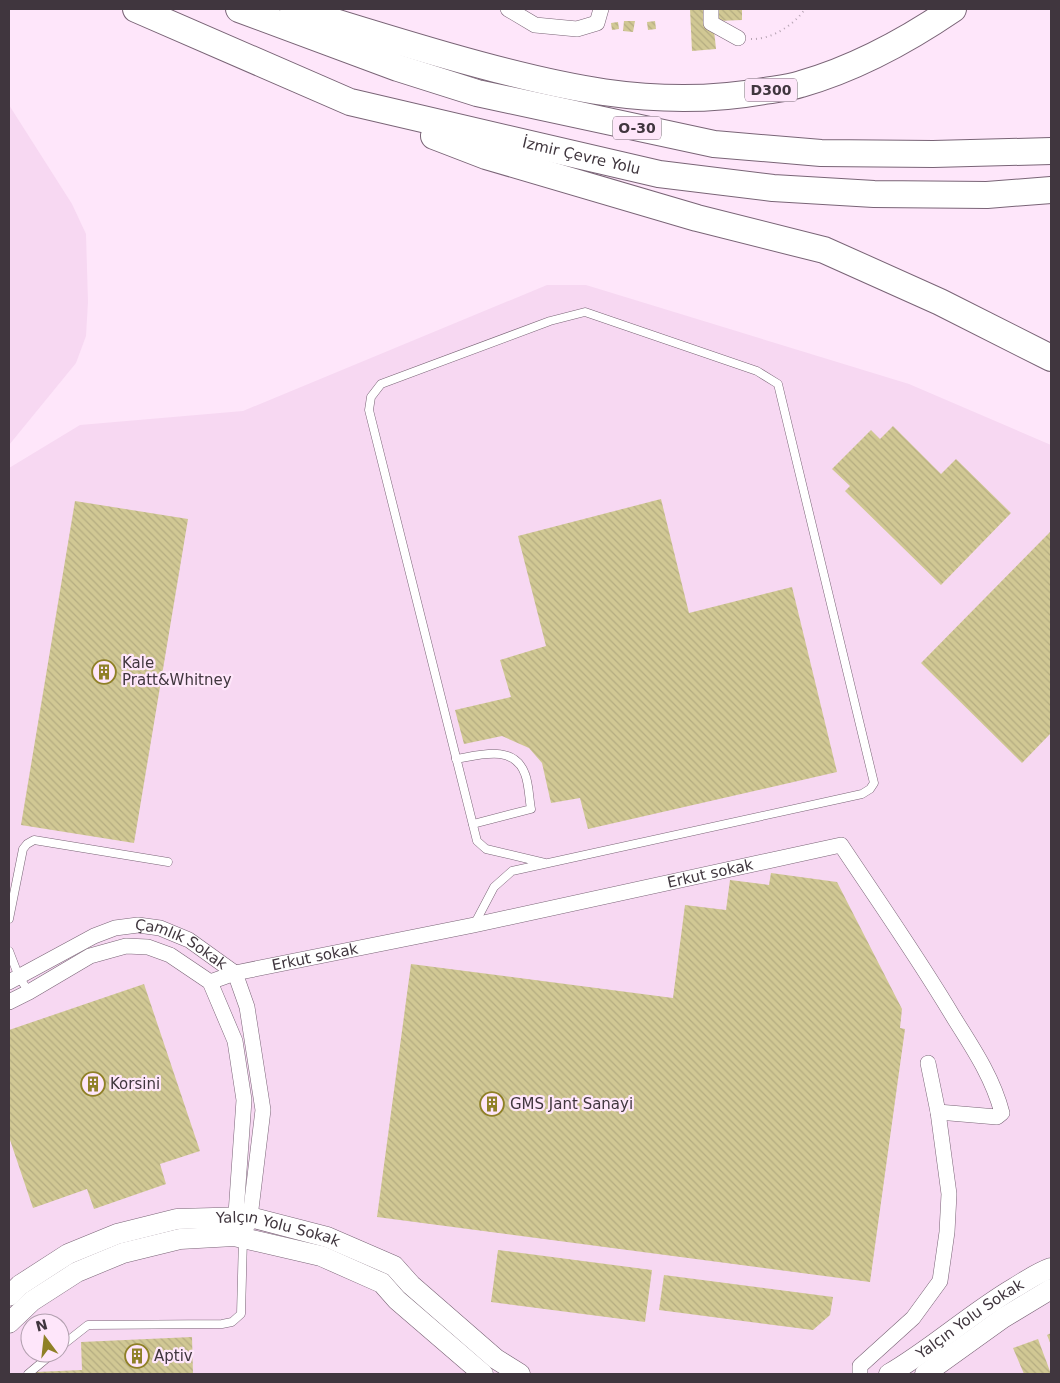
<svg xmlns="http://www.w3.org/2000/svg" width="1060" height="1383" font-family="'DejaVu Sans',sans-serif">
	<defs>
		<pattern id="building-back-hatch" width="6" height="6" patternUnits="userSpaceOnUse" patternTransform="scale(1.25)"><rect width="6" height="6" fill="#d1c894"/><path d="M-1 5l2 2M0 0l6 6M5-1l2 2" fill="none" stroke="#b4ac81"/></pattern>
	</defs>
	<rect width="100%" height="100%" fill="#fee6fa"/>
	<g fill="#f7d8f2" fill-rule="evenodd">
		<polygon points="9,105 72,204 86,234 88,302 86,336 76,363 9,445"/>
		<path d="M547,285H586L909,384L1051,445V1374H9V468L80,425L243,411ZM30,1323H60V1353H30Z"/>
	</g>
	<g fill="url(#building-back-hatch)">
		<polygon points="690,9 708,9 714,30 716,49 692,51"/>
		<polygon points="718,9 742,9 742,20 717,21"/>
		<polygon points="624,21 635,21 633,32 623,31"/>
		<polygon points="655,21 656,29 648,30 647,22"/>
		<polygon points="618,22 619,29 612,30 611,23"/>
		<polygon points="893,426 941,474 956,459 1011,513 941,585 845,491 850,486 832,469 871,430 880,439"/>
		<polygon points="661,499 689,613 792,587 837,772 588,829 580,798 551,803 542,763 529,748 502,736 464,744 455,710 511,697 500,660 546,646 518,536"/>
		<polygon points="75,501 188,519 134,843 21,825"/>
		<polygon points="1051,531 1051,733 1022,763 921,663"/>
		<polygon points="771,873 837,882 902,1009 900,1028 905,1029 870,1282 377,1217 411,964 673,998 685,905 726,910 730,880 769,885"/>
		<polygon points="144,984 200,1151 160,1164 166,1184 94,1209 87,1189 33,1208 9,1137 9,1030"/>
		<polygon points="498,1250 652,1270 645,1322 491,1302"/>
		<polygon points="664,1275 833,1297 830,1315 813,1330 659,1310"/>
		<polygon points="1051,1333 1051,1345 1047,1335"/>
		<polygon points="192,1337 193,1374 36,1374 35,1372 82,1370 81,1342"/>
		<polygon points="1038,1339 1051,1374 1024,1374 1013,1348"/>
	</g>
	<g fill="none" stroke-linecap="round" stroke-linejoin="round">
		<g stroke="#796476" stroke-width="9">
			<g id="lane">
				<path d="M456,759C480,755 514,744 525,774C529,784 529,798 531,809L473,824"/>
				<polyline points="9,919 23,849 27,844 34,840 168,862"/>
				<polyline points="474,925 494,887 512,871 862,794 870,789 874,783 778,384 757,371 585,312 550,321 381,384 371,397 369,410 477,841 486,849 545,863"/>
				<polyline points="9,951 19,977 29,992"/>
				<polyline points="60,1347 88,1325 222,1324 232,1322 241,1314 243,1238"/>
				<polyline points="28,1374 53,1353"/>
			</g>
		</g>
		<g stroke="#796476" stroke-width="16">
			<g id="street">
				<polyline points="508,9 535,25 577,29 597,23 601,9"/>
				<polyline points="711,9 711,23 738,38"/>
				<path id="s1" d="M9,982L94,936L115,928L138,925L160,928L189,940L235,973L247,1007L263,1110L250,1217L243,1238"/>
				<path id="s2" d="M210,982L235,973L474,925L841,845C879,902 919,959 954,1018C973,1048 993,1078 1002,1113L997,1117L938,1112"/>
				<polyline points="9,1002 29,992 90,956 126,946 148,947 170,955 210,982 235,1041 244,1100 235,1228"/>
				<polyline points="860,1374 860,1366 913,1318 940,1281 947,1232 949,1194 938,1112 928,1063"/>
			</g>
		</g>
		<g stroke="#796476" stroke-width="21">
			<g id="secondary">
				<path id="s3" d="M9,1296L20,1285L68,1254L117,1234L177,1219L250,1217L327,1237L394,1266L411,1285L496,1359L520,1374"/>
				<polyline points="9,1323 32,1301 77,1272 123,1253 180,1239 234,1236 321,1256 382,1283 397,1300 483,1374"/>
				<path id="s4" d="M889,1374C932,1349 970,1314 1014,1288C1026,1281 1037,1273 1051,1268"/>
				<polyline points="925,1374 1003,1318 1051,1289"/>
			</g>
		</g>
		<g stroke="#796476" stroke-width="28">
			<g id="highway">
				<path id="s5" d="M136,9L350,102L659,174L773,188L874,194L987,195L1051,190"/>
				<polyline points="239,9 398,68 477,93 714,144 821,153 933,154 1051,151"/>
				<path d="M293,9C344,25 396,41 448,56C553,86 655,111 764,91C776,89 789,88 801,84C857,68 906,41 953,9"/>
				<polyline points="434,136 486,156 697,218 824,250 940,302 1051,358"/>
			</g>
		</g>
		<path stroke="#b6a4b3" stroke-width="2" stroke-dasharray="1 4" stroke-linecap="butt" d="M751,39C771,40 794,25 805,9"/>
		<use href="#lane" stroke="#fff" stroke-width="8"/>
		<use href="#street" stroke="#fff" stroke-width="15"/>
		<use href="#secondary" stroke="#fff" stroke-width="20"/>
		<use href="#highway" stroke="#fff" stroke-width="26"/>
	</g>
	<defs>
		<g id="building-ring" transform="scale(1.25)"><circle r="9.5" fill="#fee6fa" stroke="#8f8027" stroke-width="1.5"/><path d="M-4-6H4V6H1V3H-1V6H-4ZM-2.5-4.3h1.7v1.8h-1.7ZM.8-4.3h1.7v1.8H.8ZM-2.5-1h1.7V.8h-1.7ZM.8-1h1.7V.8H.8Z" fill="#8f8027"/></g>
	</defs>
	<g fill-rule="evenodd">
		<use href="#building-ring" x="104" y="672"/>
		<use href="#building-ring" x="93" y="1084"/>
		<use href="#building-ring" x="492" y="1104"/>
		<use href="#building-ring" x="137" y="1356"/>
	</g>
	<g text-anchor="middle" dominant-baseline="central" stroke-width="4.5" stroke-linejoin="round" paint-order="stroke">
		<g fill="#fee6fa" stroke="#796b76" stroke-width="1">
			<rect x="745" y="78.5" width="52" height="23" rx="4"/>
			<rect x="613" y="116.5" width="48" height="23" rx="4"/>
		</g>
		<g font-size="14" font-weight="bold" fill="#40363e">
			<text x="771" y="90">D300</text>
			<text x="637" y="128">O-30</text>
		</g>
		<g font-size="15" fill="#40363e" stroke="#fee6fa">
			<text stroke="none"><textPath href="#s5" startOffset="471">İzmir Çevre Yolu</textPath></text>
			<text stroke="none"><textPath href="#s2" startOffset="512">Erkut sokak</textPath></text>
			<text stroke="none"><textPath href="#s1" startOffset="190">Çamlık Sokak</textPath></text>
			<text stroke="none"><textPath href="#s2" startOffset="108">Erkut sokak</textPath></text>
			<text stroke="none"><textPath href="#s3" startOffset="290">Yalçın Yolu Sokak</textPath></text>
			<text stroke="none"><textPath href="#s4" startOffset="98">Yalçın Yolu Sokak</textPath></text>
		</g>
		<g font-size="15" fill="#40363e" stroke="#fee6fa" text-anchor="start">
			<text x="122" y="663">Kale<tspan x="122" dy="17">Pratt&amp;Whitney</tspan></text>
			<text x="110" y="1084">Korsini</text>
			<text x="510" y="1104">GMS Jant Sanayi</text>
			<text x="154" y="1356">Aptiv</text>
		</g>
	</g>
	<rect width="1060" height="1383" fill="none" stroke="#40363e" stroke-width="20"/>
	<g transform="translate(45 1338) rotate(345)"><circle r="24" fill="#fee6fa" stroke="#b2a0af"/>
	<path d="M0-4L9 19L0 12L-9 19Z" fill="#8f8027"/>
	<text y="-8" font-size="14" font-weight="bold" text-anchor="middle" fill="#40363e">N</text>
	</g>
</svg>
